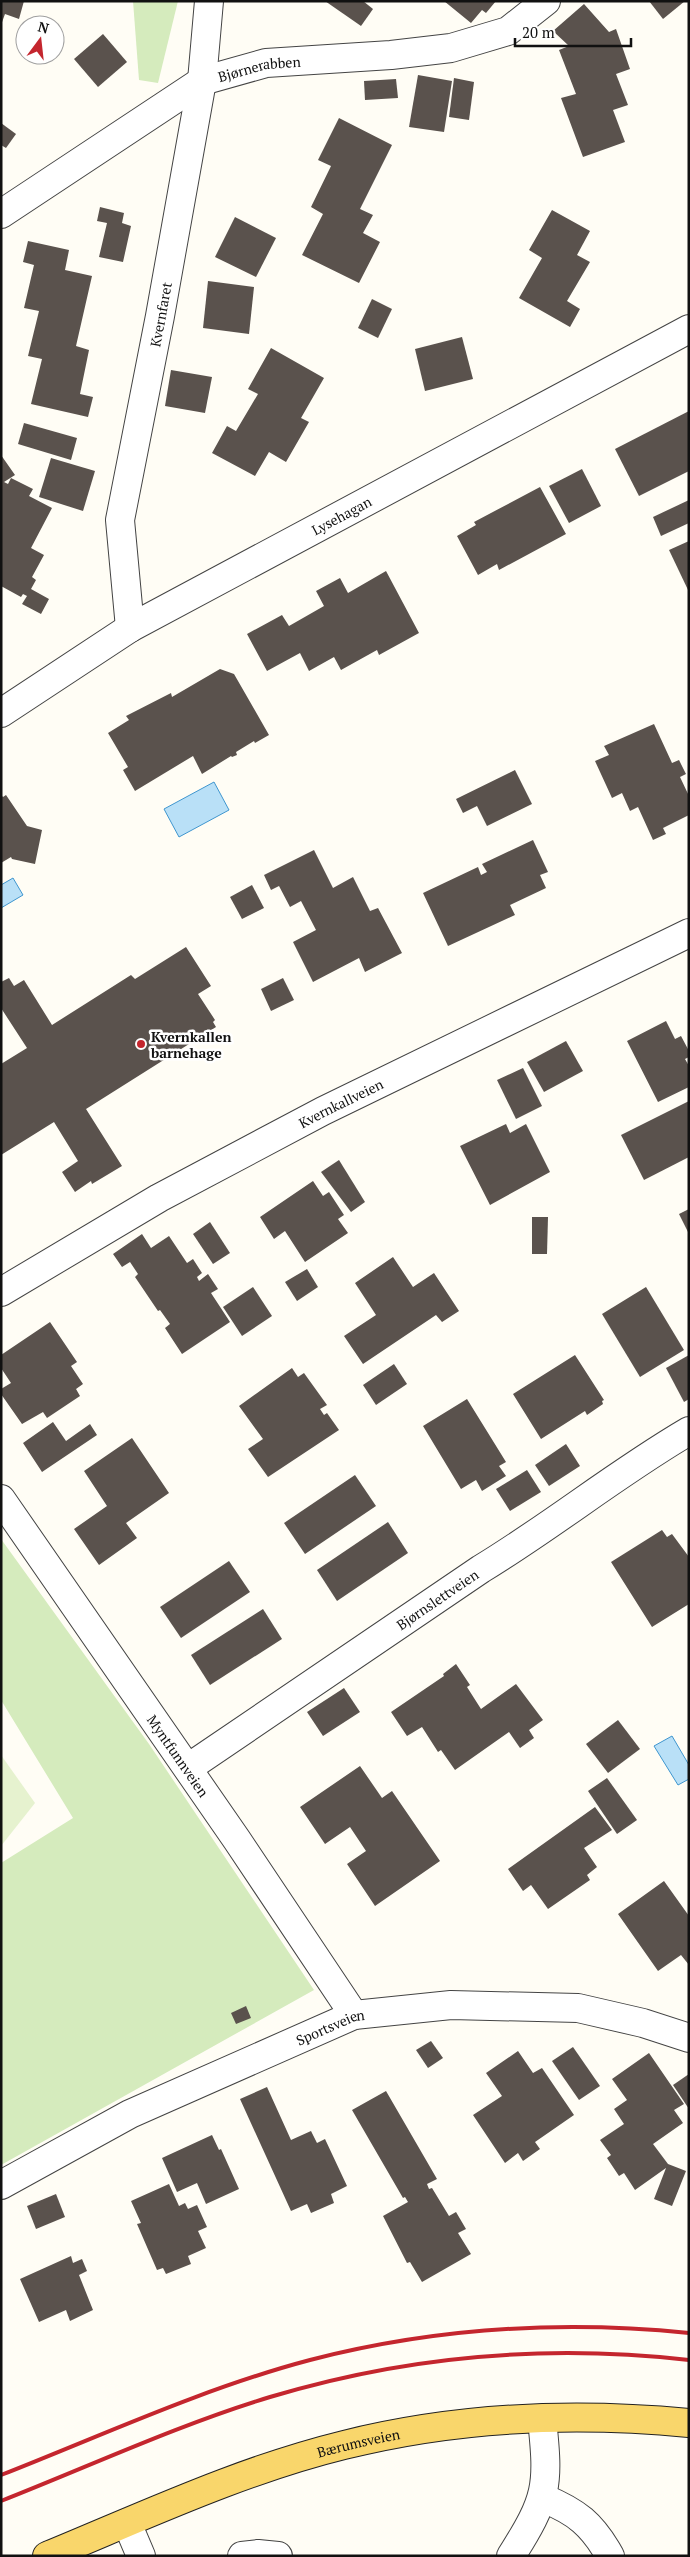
<svg xmlns="http://www.w3.org/2000/svg" width="690" height="2557" font-family="'PT Serif',serif">
	<rect width="100%" height="100%" fill="#fffdf5"/>
	<g fill="#d5ebbd">
		<polygon points="133,1 178,1 158,83 139,80"/>
		<polygon points="1,1539 149,1744 314,1990 1,2165 1,1863 73,1818 1,1700"/>
	</g>
	<polygon fill="#e6f2cf" points="1,1755 35,1803 1,1846"/>
	<g fill="#b9e0f7" stroke="#3f96cf">
		<polygon points="214,782 229,810 179,837 164,809"/>
		<polygon points="13,878 23,895 1,908 1,885"/>
		<polygon points="672,1736 689,1765 689,1779 678,1785 654,1746"/>
	</g>
	<g fill="#5a524d">
		<polygon points="1,1 24,1 19,19 5,14 1,25"/>
		<polygon points="325,1 363,1 373,9 361,26"/>
		<polygon points="444,1 496,1 486,13 482,10 471,23"/>
		<polygon points="649,1 685,1 663,19"/>
		<polygon points="584,4 609,32 616,29 630,69 616,74 628,105 613,110 625,142 583,157 561,98 576,94 559,50 569,46 553,31"/>
		<polygon points="103,34 127,62 98,87 74,59"/>
		<polygon points="418,75 452,81 444,132 409,127"/>
		<polygon points="454,78 474,82 469,120 449,117"/>
		<polygon points="396,79 398,98 365,100 364,81"/>
		<polygon points="339,118 392,145 360,209 373,215 363,233 380,242 359,283 302,255 323,214 311,207 331,166 318,160"/>
		<polygon points="1,123 16,134 6,148 1,145"/>
		<polygon points="100,207 124,213 122,223 131,226 123,262 99,257 107,223 97,221"/>
		<polygon points="552,210 590,231 577,255 590,262 567,301 580,309 570,327 519,298 542,258 529,250"/>
		<polygon points="235,217 276,238 256,277 215,257"/>
		<polygon points="28,241 69,250 65,270 92,276 76,346 89,350 80,394 93,397 88,417 31,404 42,359 28,356 39,311 24,308 34,265 23,262"/>
		<polygon points="208,281 254,287 249,334 203,328"/>
		<polygon points="372,299 392,309 378,338 358,328"/>
		<polygon points="462,337 473,379 425,391 415,349"/>
		<polygon points="271,348 324,378 301,418 309,422 286,462 269,452 255,476 212,453 227,426 236,431 258,394 248,389"/>
		<polygon points="171,370 212,377 205,413 165,406"/>
		<polygon points="689,411 689,471 639,496 615,449"/>
		<polygon points="24,423 77,438 71,460 18,444"/>
		<polygon points="1,455 15,475 4,482 8,484 11,478 33,489 29,496 52,508 31,548 44,555 32,577 36,580 31,589 49,599 41,614 22,604 27,596 23,594 21,597 1,586"/>
		<polygon points="51,458 95,471 83,511 39,497"/>
		<polygon points="582,469 601,506 569,523 549,486"/>
		<polygon points="540,487 566,534 499,570 497,564 478,575 457,536 476,525 474,522"/>
		<polygon points="689,500 689,523 661,536 653,517"/>
		<polygon points="689,541 689,592 669,550"/>
		<polygon points="386,571 419,633 379,655 377,650 341,670 334,657 309,671 300,653 267,671 247,634 282,615 289,626 324,606 316,591 340,578 348,593"/>
		<polygon points="220,669 234,674 269,735 255,743 254,741 236,752 237,755 232,757 231,756 202,774 193,756 135,791 123,770 128,767 108,733 129,720 126,716 171,693 172,697"/>
		<polygon points="654,724 672,763 679,760 686,774 680,777 689,796 689,815 663,828 666,834 653,840 638,807 630,811 622,793 612,798 595,761 609,755 604,746"/>
		<polygon points="515,770 532,804 487,826 477,806 463,813 456,799"/>
		<polygon points="1,795 3,797 6,795 27,826 42,830 35,864 12,859 11,857 1,863"/>
		<polygon points="533,840 548,872 540,875 546,888 510,905 515,915 448,946 423,893 478,867 481,875 487,872 482,864"/>
		<polygon points="314,850 333,888 353,877 370,911 378,908 402,953 365,972 359,958 313,982 293,942 316,930 301,901 290,907 279,886 271,890 264,875"/>
		<polygon points="252,885 264,908 242,919 230,897"/>
		<polygon points="186,947 211,986 198,994 215,1020 213,1022 216,1027 86,1109 122,1166 92,1184 91,1181 75,1192 62,1172 78,1161 54,1122 1,1155 1,1064 27,1048 1,1008 1,982 9,978 14,986 24,980 52,1025 131,975 135,979"/>
		<polygon points="283,978 294,1000 271,1011 261,989"/>
		<polygon points="666,1021 675,1039 681,1036 689,1051 689,1057 685,1059 689,1066 689,1087 658,1102 627,1041"/>
		<polygon points="566,1041 583,1071 544,1092 527,1062"/>
		<polygon points="523,1068 542,1106 516,1119 497,1080"/>
		<polygon points="689,1101 689,1157 644,1180 621,1135"/>
		<polygon points="506,1124 510,1133 526,1124 550,1172 490,1205 460,1146"/>
		<polygon points="339,1160 365,1202 351,1212 321,1172"/>
		<polygon points="313,1181 323,1196 329,1192 344,1215 338,1219 348,1233 305,1262 285,1231 274,1239 260,1217"/>
		<polygon points="689,1209 689,1234 679,1214"/>
		<polygon points="532,1217 548,1217 547,1254 532,1254"/>
		<polygon points="210,1222 230,1253 213,1264 193,1234"/>
		<polygon points="142,1234 151,1248 169,1236 187,1263 193,1259 202,1273 197,1277 199,1281 208,1274 218,1289 211,1293 230,1322 182,1354 165,1328 170,1324 160,1310 158,1311 135,1277 138,1274 130,1262 122,1267 113,1254"/>
		<polygon points="393,1257 413,1287 434,1273 459,1311 442,1322 436,1315 363,1364 344,1336 376,1315 355,1283"/>
		<polygon points="307,1269 318,1287 297,1301 285,1282"/>
		<polygon points="253,1287 272,1316 242,1336 223,1307"/>
		<polygon points="646,1287 684,1350 640,1377 602,1314"/>
		<polygon points="50,1322 77,1362 71,1366 83,1384 76,1389 80,1396 47,1418 43,1412 22,1424 1,1394 1,1389 11,1383 1,1368 1,1355"/>
		<polygon points="575,1355 604,1400 602,1401 603,1404 587,1415 585,1411 541,1439 513,1394"/>
		<polygon points="689,1355 689,1399 684,1402 666,1368"/>
		<polygon points="394,1364 407,1384 376,1405 363,1385"/>
		<polygon points="292,1368 298,1377 304,1373 327,1405 320,1409 324,1415 327,1413 339,1430 268,1477 248,1449 263,1439 239,1406"/>
		<polygon points="467,1399 506,1462 499,1466 506,1476 482,1491 476,1480 461,1489 423,1426"/>
		<polygon points="53,1422 66,1441 90,1424 97,1435 42,1472 23,1443"/>
		<polygon points="132,1438 169,1493 126,1523 137,1538 99,1565 74,1529 107,1506 84,1471"/>
		<polygon points="566,1444 580,1466 549,1486 535,1465"/>
		<polygon points="527,1470 541,1492 510,1511 496,1489"/>
		<polygon points="355,1475 376,1506 305,1554 284,1523"/>
		<polygon points="388,1522 408,1553 337,1601 317,1570"/>
		<polygon points="662,1530 667,1537 672,1534 689,1557 689,1604 652,1627 611,1562"/>
		<polygon points="229,1561 250,1592 181,1638 160,1607"/>
		<polygon points="263,1609 282,1639 210,1685 191,1655"/>
		<polygon points="456,1664 470,1685 467,1687 481,1709 516,1684 543,1720 529,1730 534,1738 520,1748 509,1732 455,1770 441,1750 438,1752 422,1727 407,1736 391,1712 444,1676 443,1674"/>
		<polygon points="344,1688 360,1712 323,1736 307,1712"/>
		<polygon points="618,1720 640,1749 608,1773 586,1744"/>
		<polygon points="360,1766 382,1798 392,1791 440,1861 375,1906 347,1864 366,1851 350,1827 325,1844 300,1807"/>
		<polygon points="607,1778 637,1820 617,1834 588,1791"/>
		<polygon points="595,1807 612,1830 584,1848 597,1867 587,1875 590,1880 548,1909 531,1885 523,1891 508,1869"/>
		<polygon points="664,1881 689,1916 689,1965 681,1955 658,1971 618,1914"/>
		<polygon points="246,2006 251,2018 236,2024 231,2013"/>
		<polygon points="431,2041 443,2058 428,2068 416,2050"/>
		<polygon points="573,2047 600,2086 579,2100 552,2061"/>
		<polygon points="518,2051 533,2073 542,2068 574,2115 535,2142 540,2149 523,2161 518,2153 505,2163 473,2115 502,2096 486,2073"/>
		<polygon points="649,2053 684,2104 674,2110 683,2123 653,2144 668,2164 686,2171 672,2206 654,2199 666,2168 635,2190 624,2173 619,2176 607,2158 611,2155 600,2140 624,2124 614,2109 627,2100 612,2079"/>
		<polygon points="689,2074 689,2109 673,2085"/>
		<polygon points="267,2087 291,2140 311,2131 317,2143 325,2139 347,2186 331,2194 334,2203 311,2213 307,2204 291,2211 240,2099"/>
		<polygon points="386,2091 437,2179 427,2184 429,2189 432,2188 449,2216 456,2212 466,2229 458,2233 471,2254 422,2282 410,2262 407,2263 383,2216 408,2202 405,2197 403,2198 352,2110"/>
		<polygon points="212,2135 219,2150 221,2149 239,2189 206,2204 197,2183 177,2192 162,2158"/>
		<polygon points="169,2184 179,2206 185,2203 188,2209 197,2205 207,2227 198,2231 206,2248 188,2256 191,2264 166,2274 163,2268 157,2270 137,2224 141,2223 131,2201"/>
		<polygon points="56,2194 65,2217 36,2229 27,2206"/>
		<polygon points="71,2256 73,2263 82,2259 87,2271 79,2275 93,2310 70,2321 66,2310 39,2322 20,2279"/>
	</g>
	<g fill="none" stroke-linecap="round" stroke-linejoin="round">
		<g stroke="#444" stroke-width="30">
			<g id="minor">
				<path id="s1" d="M1,214L202,81L266,63L391,55L451,48L508,31L546,1"/>
				<path id="s2" d="M130,628L120,520L160,316L202,81L209,1"/>
				<path id="s3" d="M1,713L130,628L689,329"/>
				<path id="s4" d="M1,1292L159,1198L323,1111L689,933"/>
				<path id="s5" d="M1,1499L237,1840L354,2015"/>
				<path id="s6" d="M188,1768L481,1569C552,1526 617,1473 689,1431"/>
				<path id="s7" d="M1,2185L130,2114L354,2015L451,2005L578,2008L643,2023L689,2038"/>
				<path d="M543,2498C577,2512 592,2524 610,2556"/>
				<polyline points="127,2523 141,2556"/>
				<polyline points="242,2556 258,2554 278,2556"/>
				<path d="M511,2556C548,2498 549,2486 542,2419"/>
			</g>
		</g>
		<g stroke="#222" stroke-width="30">
			<g id="major">
				<path id="s8" d="M47,2556C144,2516 242,2470 344,2445C456,2417 574,2412 689,2423"/>
			</g>
		</g>
		<use href="#minor" stroke="#fff" stroke-width="28"/>
		<use href="#major" stroke="#f9d66b" stroke-width="28"/>
		<g stroke="#c4262e" stroke-width="4">
			<path d="M1,2475C103,2435 204,2388 310,2360C434,2328 561,2320 689,2333"/>
			<path d="M1,2501C90,2466 178,2425 270,2397C406,2356 548,2344 689,2360"/>
		</g>
	</g>
	<circle fill="#c4262e" stroke="#fff" stroke-width="2" cx="141" cy="1044" r="5"/>
	<g text-anchor="middle" dominant-baseline="central" stroke-width="5" stroke-linejoin="round" paint-order="stroke">
		<g font-size="14" fill="#111" stroke="#fff">
			<text stroke="none"><textPath href="#s1" startOffset="300">Bjørnerabben</textPath></text>
			<text stroke="none"><textPath href="#s2" startOffset="318">Kvernfaret</textPath></text>
			<text stroke="none"><textPath href="#s3" startOffset="394">Lysehagan</textPath></text>
			<text stroke="none"><textPath href="#s4" startOffset="389">Kvernkallveien</textPath></text>
			<text stroke="none"><textPath href="#s6" startOffset="301">Bjørnslettveien</textPath></text>
			<text stroke="none"><textPath href="#s5" startOffset="312">Myntfunnveien</textPath></text>
			<text stroke="none"><textPath href="#s7" startOffset="366">Sportsveien</textPath></text>
			<text stroke="none"><textPath href="#s8" startOffset="332">Bærumsveien</textPath></text>
		</g>
		<g font-size="14" font-weight="bold" fill="#111" stroke="#fff" text-anchor="start">
			<text x="151" y="1036">Kvernkallen<tspan x="151" dy="16">barnehage</tspan></text>
		</g>
	</g>
	<rect width="690" height="2557" fill="none" stroke="#111111" stroke-width="5"/>
	<g transform="translate(40 40) rotate(15)"><circle r="24" fill="#ffffff" stroke="#a0a0a0"/>
	<path d="M0-4L9 19L0 12L-9 19Z" fill="#c4262e"/>
	<text y="-8" font-size="14" font-weight="bold" text-anchor="middle" fill="#111111">N</text>
	</g>
	<path d="M515 38v8h116v-8" fill="none" stroke="#111111" stroke-width="2.5"/>
	<text x="522" y="38" font-size="15" fill="#111111" stroke="#ffffff" stroke-width="4" paint-order="stroke">20 m</text>
</svg>
